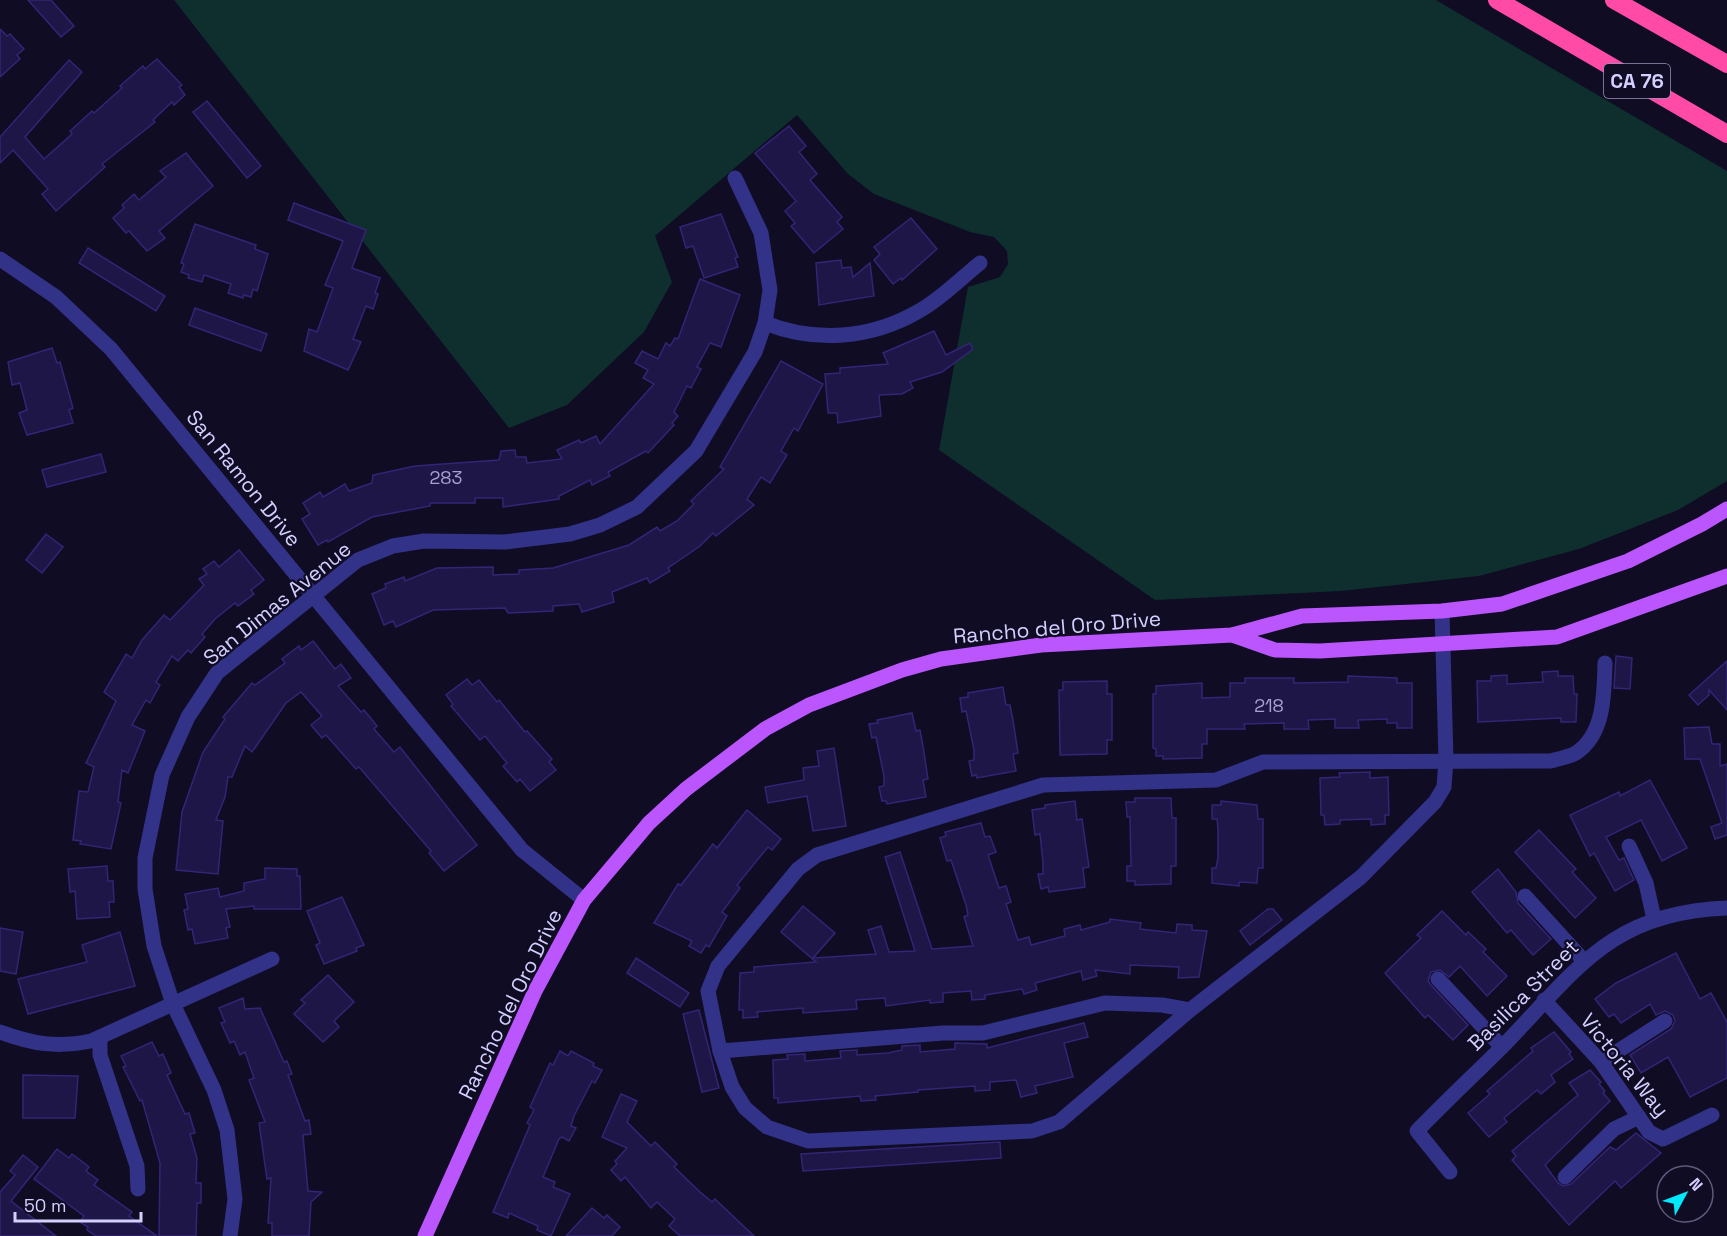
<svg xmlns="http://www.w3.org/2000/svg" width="1727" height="1236" font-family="'Space Grotesk',sans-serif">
	<rect width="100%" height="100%" fill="#0f0c24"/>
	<polygon fill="#0e2f2d" points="174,0 1436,0 1727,171 1727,481 1678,510 1579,549 1479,576 1341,591 1155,600 939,450 968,287 1000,277 1008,264 1007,251 994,237 970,232 874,194 848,174 797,115 655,236 672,282 644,332 567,405 509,428"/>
	<g fill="#1e1647" stroke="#332576" stroke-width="1.5">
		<polygon points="28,0 51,0 74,26 61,37"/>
		<polygon points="0,29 7,36 10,34 24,49 17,55 20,59 0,77"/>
		<polygon points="157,59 182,85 179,87 185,95 174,105 172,102 153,120 155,122 102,164 105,167 56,211 42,194 48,189 13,150 0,163 0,137 69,60 82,72 25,137 44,159 72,134 70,131 92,111 94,113 122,88 120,86 143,66 145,69"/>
		<polygon points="207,101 261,166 247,178 193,112"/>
		<polygon points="789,126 806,146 799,152 817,174 810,180 842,217 837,222 843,229 814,253 791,226 795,223 785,211 796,201 755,153"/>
		<polygon points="186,153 213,186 159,231 165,238 147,251 129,231 126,233 113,218 124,208 122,205 134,194 139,200 166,177 160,171"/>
		<polygon points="294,203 366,230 352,268 380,278 375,293 378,294 373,309 366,306 353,339 361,342 348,370 304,351 309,329 317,332 333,288 325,285 343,241 288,220"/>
		<polygon points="721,214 738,257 735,258 738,267 704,278 693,246 686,248 680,227"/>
		<polygon points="911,218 937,249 902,280 901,278 893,284 874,260 880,254 874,247"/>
		<polygon points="195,224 256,245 255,249 268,254 257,291 253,289 251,297 244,295 243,298 228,293 231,284 204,275 202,282 188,278 189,275 181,272 184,264 181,263"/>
		<polygon points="88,248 165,296 156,311 79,263"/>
		<polygon points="841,260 842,268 851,267 853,277 870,263 874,296 819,305 816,263"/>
		<polygon points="700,279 740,295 721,347 710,343 697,367 701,369 691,388 687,386 674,412 678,416 672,423 674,425 648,453 646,451 608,472 610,476 592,485 590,480 559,496 559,499 503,507 503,498 475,498 475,503 430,503 430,506 372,517 328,542 327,540 318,545 302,519 310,514 303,503 320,492 323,497 345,484 349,491 372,483 373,475 415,466 499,460 501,451 515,450 516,457 526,457 527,463 562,459 557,450 579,440 581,443 596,436 600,444 654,384 643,378 648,370 635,363 642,351 658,359 666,343 670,346 675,338 678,339"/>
		<polygon points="195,308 267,334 261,351 189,325"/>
		<polygon points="934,331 946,355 970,343 973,349 942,372 910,382 913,388 902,394 879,395 881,416 838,423 837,413 828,413 825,374 840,373 840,368 888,364 883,353"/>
		<polygon points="52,348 57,363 60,362 73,408 69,410 73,423 27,435 19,413 27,410 20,383 12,385 8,362"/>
		<polygon points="781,361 823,384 798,431 794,428 781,451 787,455 770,483 761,477 747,499 754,505 716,536 713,533 700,546 668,568 670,571 650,583 647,578 612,592 614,602 582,612 579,604 553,606 553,611 508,613 505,608 433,610 396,627 393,621 384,625 372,594 386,588 385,584 404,577 405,581 437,568 493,567 493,575 519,574 519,570 553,568 629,545 657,527 660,531 677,521 694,504 691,501 724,469 720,467"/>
		<polygon points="101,454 106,472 47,487 42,470"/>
		<polygon points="46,534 63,547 42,573 26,560"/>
		<polygon points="239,550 264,580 251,590 254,594 238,606 235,603 215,619 202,634 205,637 191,653 188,650 178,661 172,656 156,682 160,685 150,703 146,700 132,725 145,731 128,773 122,770 118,802 121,803 111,849 80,844 81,841 73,840 79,791 88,792 94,767 86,763 116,701 104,692 126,654 132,658 142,640 164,615 170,620 204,585 199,579 207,574 203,569 214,561 219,567"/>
		<polygon points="313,641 335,669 341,664 351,678 338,686 361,712 364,710 377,726 374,729 394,752 400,747 477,845 444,871 429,853 431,851 359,767 356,769 326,735 322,738 311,725 322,716 301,692 286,703 252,752 245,746 232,777 228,777 225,797 216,820 223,821 218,874 176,870 182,812 203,752 225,719 223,717 252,683 255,685 285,663 282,659 299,646 301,650"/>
		<polygon points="1616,656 1632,658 1630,689 1614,688"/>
		<polygon points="1727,661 1727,710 1709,690 1709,695 1698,705 1689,695"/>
		<polygon points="1558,671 1558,676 1573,676 1574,694 1577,694 1576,722 1561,722 1561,718 1478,722 1477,681 1491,681 1491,676 1507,675 1507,684 1543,682 1542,672"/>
		<polygon points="1348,676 1397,678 1397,683 1412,683 1412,728 1397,728 1397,723 1387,723 1387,719 1358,720 1359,728 1335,728 1335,719 1308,720 1309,729 1284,729 1284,723 1244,724 1245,729 1207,729 1207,744 1202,744 1202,758 1163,759 1163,756 1156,756 1156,749 1153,748 1153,694 1156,694 1156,686 1202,683 1202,698 1230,697 1230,683 1245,683 1245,678 1294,678 1294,683 1348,682"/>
		<polygon points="467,679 472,685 479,680 497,702 499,700 525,732 527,731 552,759 549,762 556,770 530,791 520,779 517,782 503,766 507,763 485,736 480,740 451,706 453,704 446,695"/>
		<polygon points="1107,681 1107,694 1112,694 1112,740 1107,740 1107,754 1060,755 1059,690 1063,690 1063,682"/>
		<polygon points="1003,687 1006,705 1010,705 1013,720 1018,753 1013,754 1016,771 977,778 976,775 972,776 969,761 974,760 974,750 966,711 962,712 960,698 968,697 968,693"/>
		<polygon points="912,713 916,731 920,730 923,746 928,779 923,780 926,797 887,804 886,801 882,801 879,787 884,786 884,776 878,747 876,737 872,738 869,724 878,723 877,720"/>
		<polygon points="1709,727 1712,744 1720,744 1720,766 1727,764 1727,835 1715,839 1711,827 1722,823 1700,759 1685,759 1684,728"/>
		<polygon points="834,748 846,826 813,831 807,796 768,803 765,787 804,780 803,768 819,766 817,751"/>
		<polygon points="1370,772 1370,778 1388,777 1389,815 1385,815 1385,824 1371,825 1371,819 1340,820 1340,824 1325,825 1324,815 1321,815 1320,778 1340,777 1339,773"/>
		<polygon points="1650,780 1687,848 1662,861 1641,820 1606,837 1619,860 1624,858 1634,880 1615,891 1594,853 1590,856 1570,815 1619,792 1620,796"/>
		<polygon points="1135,798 1171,798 1172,818 1176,818 1176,866 1171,866 1171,884 1135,885 1135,881 1127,881 1127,866 1131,866 1130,817 1127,817 1126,802 1135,802"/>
		<polygon points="1075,801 1077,820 1082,819 1089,867 1083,868 1085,887 1049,892 1048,887 1041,889 1038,874 1043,874 1043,863 1040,834 1035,835 1032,810 1045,808 1045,805"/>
		<polygon points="1221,801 1257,805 1258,819 1263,819 1263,868 1258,868 1257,883 1239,882 1239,886 1212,883 1212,868 1216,868 1218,858 1218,829 1217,819 1212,819 1212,805 1221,805"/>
		<polygon points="747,810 781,839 772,850 768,847 737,885 740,888 722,912 727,916 709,947 706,945 701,953 689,946 692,941 654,923 678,884 681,885 713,844 717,848"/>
		<polygon points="981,823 985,837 990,836 996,852 988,855 999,888 1006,886 1011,902 1006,904 1018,940 1029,937 1031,945 1065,936 1064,929 1080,925 1081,930 1110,922 1110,919 1141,923 1140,929 1176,933 1177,924 1192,925 1192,930 1207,931 1199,977 1178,978 1179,967 1130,965 1130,974 1095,970 1097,976 1083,980 1081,971 1035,983 1037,990 1024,994 1022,989 985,995 985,999 972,1000 971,991 943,993 943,1002 930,1003 930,1000 886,1006 885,998 856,1000 857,1009 803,1013 803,1008 767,1011 757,1012 758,1017 743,1018 743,1010 739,1010 740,973 754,972 754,967 816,962 781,932 803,906 835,933 813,958 876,954 868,930 881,926 889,952 915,951 885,857 900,852 932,949 973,946 964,917 968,915 966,905 951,860 947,861 940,838 946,836 945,832"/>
		<polygon points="1539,830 1576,869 1572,872 1596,898 1575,918 1515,852"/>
		<polygon points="107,866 108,881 113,881 114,902 109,902 110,917 77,919 75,891 70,892 68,869"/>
		<polygon points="265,868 297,869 297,876 300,876 301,909 254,909 254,906 226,909 230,927 226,928 228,938 195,944 192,929 188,930 184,910 188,909 185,894 218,888 220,897 244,891 244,883 265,879"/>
		<polygon points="1498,869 1516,892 1518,903 1551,939 1533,955 1511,930 1507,933 1472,892"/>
		<polygon points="342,897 364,945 356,948 357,951 324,964 316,945 320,943 307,911"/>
		<polygon points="1268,909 1273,909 1282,920 1250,945 1240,931"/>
		<polygon points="1442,911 1466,935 1468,932 1486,949 1483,952 1507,976 1487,996 1460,966 1449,977 1440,970 1431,972 1428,981 1431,985 1468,1025 1453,1040 1428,1015 1425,1018 1385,973 1421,938 1417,935"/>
		<polygon points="0,928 23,932 16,974 0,971"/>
		<polygon points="120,932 135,986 28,1014 18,979 87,962 82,945"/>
		<polygon points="1676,953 1700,999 1711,993 1727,1022 1727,1078 1690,1097 1668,1057 1641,1073 1630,1055 1671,1029 1675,1021 1673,1015 1665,1011 1656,1015 1650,1004 1621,1023 1614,1014 1609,1017 1595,999 1616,983"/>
		<polygon points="636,958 689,993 680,1007 627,973"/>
		<polygon points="328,975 354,1002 334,1021 339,1027 323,1042 294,1014 305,1003 301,1000"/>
		<polygon points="243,998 245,1009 260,1008 284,1062 287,1061 292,1074 288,1075 305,1121 309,1120 311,1134 303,1135 308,1191 322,1192 311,1202 309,1236 272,1236 272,1223 268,1223 271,1178 267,1179 259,1123 265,1122 249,1080 254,1078 245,1052 240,1055 234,1041 230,1043 221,1023 225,1022 219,1008"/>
		<polygon points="699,1010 719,1088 702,1092 683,1014"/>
		<polygon points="1084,1023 1088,1037 1064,1043 1073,1077 1035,1086 1037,1093 1021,1097 1016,1080 990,1082 990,1090 975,1091 975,1086 918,1090 918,1092 875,1096 876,1100 861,1101 860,1096 778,1103 778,1098 774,1098 773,1060 788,1059 787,1055 805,1054 805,1061 841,1058 840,1051 857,1050 857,1055 888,1053 902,1050 902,1046 920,1045 920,1052 955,1049 955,1043 987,1044 987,1048"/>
		<polygon points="1554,1032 1571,1052 1569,1054 1573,1059 1551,1075 1555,1082 1541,1094 1537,1090 1504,1118 1507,1122 1489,1137 1468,1113 1490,1094 1487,1091 1533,1051 1531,1048"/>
		<polygon points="152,1042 159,1056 163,1054 171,1073 167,1075 185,1114 189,1113 195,1133 190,1134 197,1158 196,1183 201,1183 201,1203 197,1203 196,1236 159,1236 160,1163 142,1100 140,1101 123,1067 126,1066 121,1056"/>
		<polygon points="560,1051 568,1056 571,1051 594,1063 593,1066 602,1070 595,1083 592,1081 574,1116 571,1126 576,1128 569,1141 562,1137 559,1139 543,1177 555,1182 553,1187 570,1194 551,1236 537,1230 538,1226 509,1213 508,1218 493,1212 530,1125 527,1123 534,1110 530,1107 550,1063 553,1065"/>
		<polygon points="1590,1070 1601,1082 1599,1084 1605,1091 1603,1093 1610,1101 1545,1165 1558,1183 1563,1186 1571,1184 1610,1147 1616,1150 1636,1133 1661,1153 1621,1188 1615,1181 1569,1225 1512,1160 1516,1156 1512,1151 1578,1095 1569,1083"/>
		<polygon points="23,1075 78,1076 75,1118 23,1118"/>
		<polygon points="621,1094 637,1101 627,1122 651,1146 655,1142 677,1164 674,1167 700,1192 712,1202 715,1199 754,1236 680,1236 669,1226 675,1219 657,1202 651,1208 625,1177 621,1181 611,1170 617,1164 615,1161 627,1148 602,1137"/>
		<polygon points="1000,1142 1001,1158 803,1171 801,1154"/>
		<polygon points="57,1149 69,1158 72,1154 89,1167 86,1171 98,1180 94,1185 132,1212 129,1216 157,1236 96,1236 87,1230 88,1227 80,1222 84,1216 34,1179"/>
		<polygon points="23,1155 38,1167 11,1201 56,1236 0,1236 0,1192 15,1175 10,1171"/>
		<polygon points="592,1208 604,1218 607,1215 620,1227 612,1236 566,1236"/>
	</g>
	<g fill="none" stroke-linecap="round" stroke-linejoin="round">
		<g stroke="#323288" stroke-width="15">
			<polyline points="0,259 56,297 111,349 522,850 584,900"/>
			<path d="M765,323C815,343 871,339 919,311C941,299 960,279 980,263"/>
			<polyline points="1629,846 1646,883 1654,919"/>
			<polyline points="1525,896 1584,961"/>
			<polyline points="1438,979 1502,1047"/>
			<polyline points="1544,1000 1601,1062 1649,1132 1663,1139 1712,1115"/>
			<path d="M1190,1010L1059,1122L1032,1131L808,1141L767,1127L745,1108L732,1087L720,1051L708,991L718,966L798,869L817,855L1043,785L1216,780L1263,762L1550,761C1558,759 1569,757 1576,753C1605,734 1604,693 1605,663"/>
			<path d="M0,1032C33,1044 56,1048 91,1041L272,959"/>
			<polyline points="100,1037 100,1055 137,1166 138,1189"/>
			<polyline points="720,1051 943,1033 983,1033 1105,1003 1162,1005 1190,1010 1361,877 1435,802 1444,787 1446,760 1442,611"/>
			<polyline points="1601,1062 1665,1021"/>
			<path d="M1450,1172L1417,1131C1445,1102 1474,1075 1502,1047C1576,971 1610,912 1727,908"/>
			<polyline points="1565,1177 1614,1129 1639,1117"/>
			<polyline points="230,1236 235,1199 227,1130 214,1090 173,1004 154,946 145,889 145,858 162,775 188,717 217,673 358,560 393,546 424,541 505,542 570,534 600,525 637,507 696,451 755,352 765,323 770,290 761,233 735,178"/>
		</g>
		<g stroke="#bb56ff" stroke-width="15">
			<polyline points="1232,635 1275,650 1320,651 1557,637 1727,576"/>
			<polyline points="425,1236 535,991 584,900 649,823 686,789 765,729 809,705 902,670 941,659 1041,645 1232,635 1302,616 1442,611 1502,604 1628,561 1702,524 1727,509"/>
		</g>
		<g stroke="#ff4aa6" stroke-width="18">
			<polyline points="1497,0 1727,134"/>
			<polyline points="1614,0 1727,64"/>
		</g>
	</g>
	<g text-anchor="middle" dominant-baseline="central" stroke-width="4.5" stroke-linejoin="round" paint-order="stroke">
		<g font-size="18" fill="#a6a1d1">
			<text x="446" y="477">283</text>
			<text x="1269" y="705">218</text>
		</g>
		<rect fill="#0f0c24" stroke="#9894bd" stroke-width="1.5" x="1604" y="64" width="66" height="34" rx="4.5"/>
		<g font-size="20" font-weight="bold" fill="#d3cfff">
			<text x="1637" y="81">CA 76</text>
		</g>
		<g font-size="21" fill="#d3cfff" stroke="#0f0c24">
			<text transform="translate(244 478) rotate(51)">San Ramon Drive</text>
			<text transform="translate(277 603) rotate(-39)">San Dimas Avenue</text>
			<text transform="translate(1057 627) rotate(-5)">Rancho del Oro Drive</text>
			<text transform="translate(1523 995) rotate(-45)">Basilica Street</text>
			<text transform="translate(510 1004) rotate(-64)">Rancho del Oro Drive</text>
			<text transform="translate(1625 1065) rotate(51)">Victoria Way</text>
		</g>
	</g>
	<g transform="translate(1685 1194) rotate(49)"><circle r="28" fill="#0f0c24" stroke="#5d5a7c" stroke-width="1.5"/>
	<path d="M0-4.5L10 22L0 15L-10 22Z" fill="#00e8fa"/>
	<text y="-9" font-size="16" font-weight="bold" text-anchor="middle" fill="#d3cfff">N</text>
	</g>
	<path d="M15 1212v9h126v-9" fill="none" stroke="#d3cfff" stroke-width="3"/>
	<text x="24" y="1212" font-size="18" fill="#d3cfff" stroke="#0f0c24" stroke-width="4.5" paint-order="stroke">50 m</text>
</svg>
